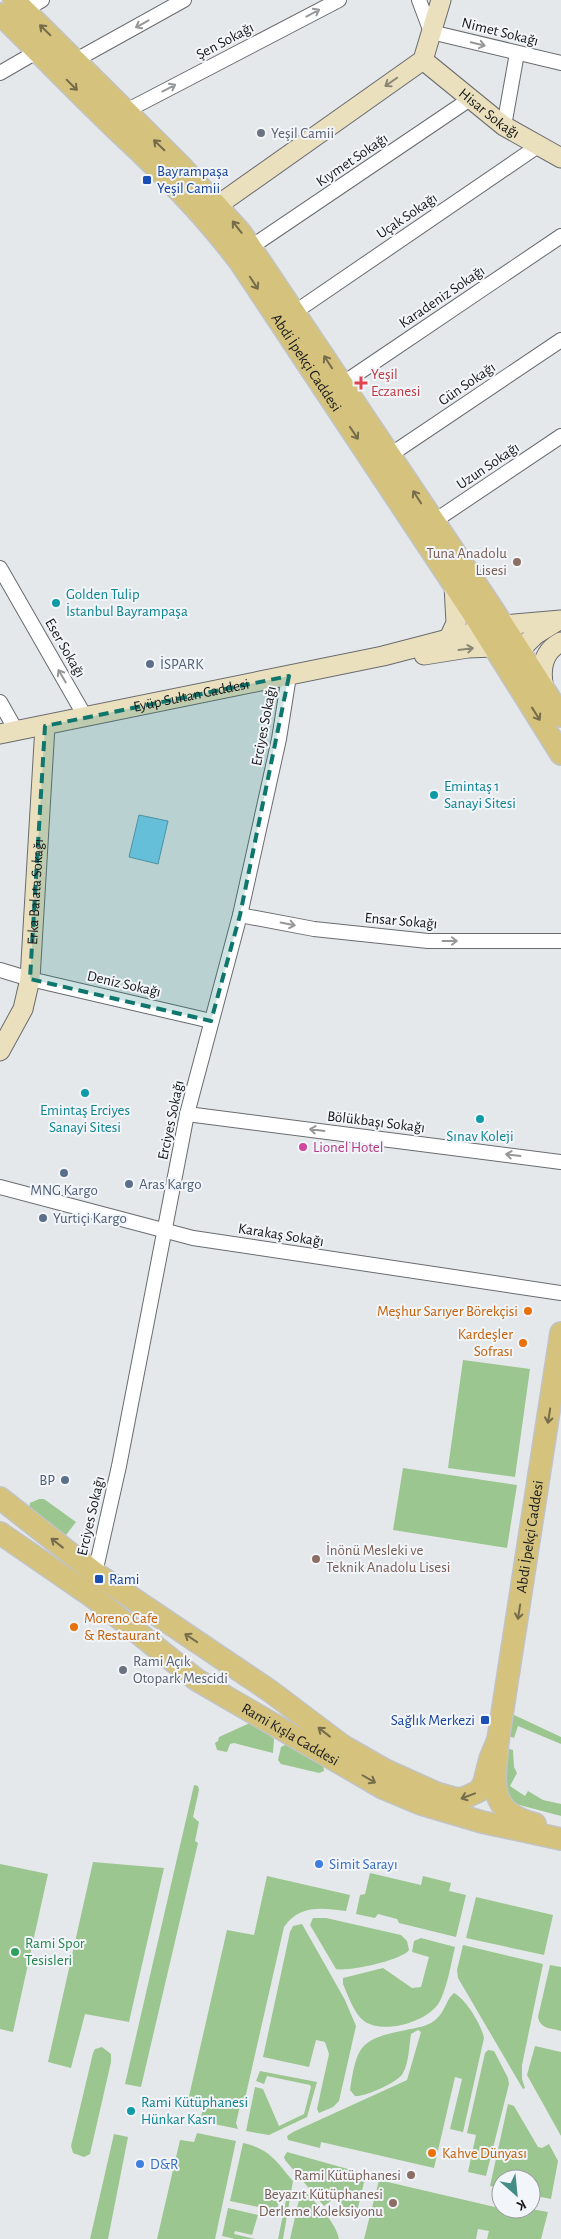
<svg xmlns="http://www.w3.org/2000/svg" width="561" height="2239" font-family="'Alegreya Sans',sans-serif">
	<rect width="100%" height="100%" fill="#e5e8eb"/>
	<g fill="#9bc68f">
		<polygon points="463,1360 530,1369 515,1477 448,1468"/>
		<polygon points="403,1468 517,1485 507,1548 393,1530"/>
		<polygon points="39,1499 44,1499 76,1522 66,1535 29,1508 30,1503"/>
		<polygon points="510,1713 561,1737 561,1744 518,1726 514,1738 506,1735"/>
		<polygon points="252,1722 274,1739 273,1753 234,1743 230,1744 227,1752 217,1750 215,1743 218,1741 219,1737"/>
		<polygon points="287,1744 323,1765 324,1771 319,1773 281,1764 278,1760 281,1747"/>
		<polygon points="503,1747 513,1750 514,1767 517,1773 510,1786 525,1796 528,1791 543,1800 561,1804 561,1816 512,1803 502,1792"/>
		<polygon points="194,1785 198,1786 199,1790 193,1817 199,1822 195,1841 198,1843 141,2087 125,2084"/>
		<polygon points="93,1862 164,1868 129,2022 85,2014 71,2068 48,2062"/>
		<polygon points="0,1864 48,1874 13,2032 0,2029"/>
		<polygon points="370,1873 421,1885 423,1876 451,1883 449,1891 466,1895 456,1937 399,1923 397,1919 378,1914 375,1918 356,1914 360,1895 365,1894"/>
		<path d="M267,1876L350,1895L346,1911C322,1908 300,1904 284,1927L244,2103L240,2106L236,2123L238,2129L200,2121L203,2109L187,2105L227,1930L254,1935Z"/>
		<polygon points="476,1897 553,1915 544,1955 466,1938"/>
		<path d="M313,1918H326L401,1935L407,1941L409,1950C403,1960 347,1972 336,1969L310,1925Z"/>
		<polygon points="302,1924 345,2000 356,2026 339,2101 333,2107 319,2113 317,2109 329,2054 325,2042 316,2040 309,2067 263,2057 290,1932 293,1926"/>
		<path d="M421,1938L455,1947C451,1964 448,1983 441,1999C431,2022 383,2035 364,2021C354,2014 348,1995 343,1984V1978L383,1968L412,1988L421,1987L429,1957L412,1952L414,1941Z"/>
		<polygon points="463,1945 543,1964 522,2065 522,2079 525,2088 523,2089 458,1978 457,1970"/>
		<path d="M550,1965L561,1967V2031C551,2028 540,2029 538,2017Z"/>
		<path d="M454,1993C466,1999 482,2026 484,2038L463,2132L450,2129L462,2079L455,2077L434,2168L321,2142L320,2148L288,2140L287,2136L293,2132L407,2080L421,2032L418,2030L411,2034C409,2046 409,2062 403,2073C399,2082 365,2097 355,2096L350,2090C357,2044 361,2039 406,2030C414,2028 424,2027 431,2023C446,2014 445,2000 454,1993Z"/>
		<polygon points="535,2046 561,2052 561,2136 527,2075"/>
		<polygon points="102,2047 111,2054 111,2062 90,2154 84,2157 73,2153 71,2146 93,2053 95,2049"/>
		<polygon points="488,2050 494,2051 508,2078 509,2084 486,2176 468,2172 476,2135 467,2133 485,2053"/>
		<polygon points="260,2071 317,2082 307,2117 269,2135 246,2131 255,2087 263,2089 279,2126 304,2114 311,2087 310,2085 267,2076 264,2084 256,2081"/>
		<polygon points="508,2104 514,2106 538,2147 542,2148 549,2144 558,2161 551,2199 531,2195 531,2179 501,2179 501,2188 490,2186"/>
		<polygon points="197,2133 236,2141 215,2239 157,2239 180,2140 194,2142"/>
		<polygon points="114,2134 128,2137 108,2239 90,2239"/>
		<path d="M243,2143C270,2149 276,2161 293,2181L283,2239H278L288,2191H281L277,2211L230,2201Z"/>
		<polygon points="287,2152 366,2174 356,2216 350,2215 339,2201 332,2200 324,2206 285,2160 284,2157"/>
		<polygon points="379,2180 529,2215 531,2209 548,2212 541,2239 487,2239 489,2231 478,2229 476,2239 364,2239"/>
		<path d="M301,2191L306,2192C317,2205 336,2222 339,2239H290Z"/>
		<polygon points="228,2208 258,2215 252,2235 235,2231 234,2234 255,2239 235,2239 222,2236"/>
	</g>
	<polygon fill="#7cd1f4" stroke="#5d99b2" points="139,815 168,821 158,864 129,857"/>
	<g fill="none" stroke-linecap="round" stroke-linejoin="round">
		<g stroke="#696b6f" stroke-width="16">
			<g id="street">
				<polyline points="419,0 431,32 561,63"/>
				<polyline points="25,10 42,0"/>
				<polyline points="76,60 184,0"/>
				<polyline points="0,73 38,51"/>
				<polyline points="126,111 339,0"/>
				<polyline points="504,126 517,53"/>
				<polyline points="251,247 470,99"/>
				<polyline points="295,312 538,146"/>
				<polyline points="342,384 561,236"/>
				<polyline points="390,455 561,340"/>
				<polyline points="433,522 561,436"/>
				<polyline points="0,568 86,718"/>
				<polyline points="0,702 17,732"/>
				<polyline points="240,915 314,929 428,941 561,941"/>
				<polyline points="0,970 30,979 211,1021"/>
				<polyline points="187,1114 561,1162"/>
				<polyline points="0,1187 193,1238 561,1293"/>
				<polyline points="95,1573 119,1466 187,1114 240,915 279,739 289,676"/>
			</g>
		</g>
		<g stroke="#696b6f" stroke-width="21">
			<g id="secondary">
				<path id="s1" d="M423,60L504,126L561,158"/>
				<polyline points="218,205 423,60 441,0"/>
				<polyline points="503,625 561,620"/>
				<polyline points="449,638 456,623 454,586"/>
				<polyline points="520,650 535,635 556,622"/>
				<polyline points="424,655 468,648 494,647"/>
				<path d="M544,689C540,670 542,652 561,642"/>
				<path id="s2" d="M0,734L383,656L483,630"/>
				<path id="s3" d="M0,1051L23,1009L30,979L45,726"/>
			</g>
		</g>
		<g stroke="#c2c3c3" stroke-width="24">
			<g id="primary">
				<polyline points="14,0 181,166 241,233 492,608 561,716"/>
				<path id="s4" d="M0,14C40,53 78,93 119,132C163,173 204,214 240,262L476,618L561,754"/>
				<polyline points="0,1498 95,1573 270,1691 343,1746 385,1770 436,1793 457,1799 464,1798 479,1791 484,1783 490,1759 498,1740"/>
				<path id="s5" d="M0,1533L93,1597L197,1680L383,1788L421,1804L482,1822L561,1839"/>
				<path id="s6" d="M535,1824C485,1812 495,1780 498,1740L561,1333"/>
			</g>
		</g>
		<use href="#street" stroke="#fff" stroke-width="14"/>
		<use href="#secondary" stroke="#eae0be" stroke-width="19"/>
		<use href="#primary" stroke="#d5c27d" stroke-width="21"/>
	</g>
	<defs><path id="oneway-shaft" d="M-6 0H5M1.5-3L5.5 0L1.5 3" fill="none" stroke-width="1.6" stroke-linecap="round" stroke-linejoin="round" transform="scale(1.25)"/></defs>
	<g stroke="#969798">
		<use href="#oneway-shaft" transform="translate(313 13) rotate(-28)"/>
		<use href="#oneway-shaft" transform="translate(142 24) rotate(151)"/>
		<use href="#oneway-shaft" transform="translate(478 44) rotate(14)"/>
		<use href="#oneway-shaft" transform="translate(169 88) rotate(-28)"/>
		<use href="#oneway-shaft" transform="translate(62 676) rotate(-120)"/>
		<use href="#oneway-shaft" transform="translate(288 924) rotate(11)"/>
		<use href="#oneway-shaft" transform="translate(450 941)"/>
		<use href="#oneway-shaft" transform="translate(317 1130) rotate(-173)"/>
		<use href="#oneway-shaft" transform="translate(513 1155) rotate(-173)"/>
	</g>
	<g stroke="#766c4b">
		<use href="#oneway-shaft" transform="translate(45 30) rotate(-136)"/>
		<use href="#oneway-shaft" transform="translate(72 85) rotate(45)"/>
		<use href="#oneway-shaft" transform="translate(159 145) rotate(-136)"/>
		<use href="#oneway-shaft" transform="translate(237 227) rotate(-128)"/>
		<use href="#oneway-shaft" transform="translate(254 283) rotate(57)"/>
		<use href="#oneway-shaft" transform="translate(328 362) rotate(-123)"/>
		<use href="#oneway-shaft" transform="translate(354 433) rotate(56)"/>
		<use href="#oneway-shaft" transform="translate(417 497) rotate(-123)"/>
		<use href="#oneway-shaft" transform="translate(536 714) rotate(58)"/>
		<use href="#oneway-shaft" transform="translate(549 1416) rotate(99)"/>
		<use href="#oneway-shaft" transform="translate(57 1543) rotate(-142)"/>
		<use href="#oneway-shaft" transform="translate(519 1612) rotate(99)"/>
		<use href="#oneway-shaft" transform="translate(191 1638) rotate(-146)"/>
		<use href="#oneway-shaft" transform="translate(324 1732) rotate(-142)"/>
		<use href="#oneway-shaft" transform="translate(369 1779) rotate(30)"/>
		<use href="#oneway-shaft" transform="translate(468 1796) rotate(159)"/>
	</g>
	<g stroke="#8b8674">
		<use href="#oneway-shaft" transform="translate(391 82) rotate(145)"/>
		<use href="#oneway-shaft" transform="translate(466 649) rotate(-7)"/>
	</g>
	<path fill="#0f766e" fill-opacity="0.2" stroke="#0f766e" stroke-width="4" stroke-dasharray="10 6" stroke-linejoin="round" d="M289,676L240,915L211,1021L30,979L45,726Z"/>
	<g fill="#6b7280" stroke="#f2f5f9" stroke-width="2">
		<circle cx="261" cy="133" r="5"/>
		<circle cx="123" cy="1670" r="5"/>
	</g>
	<g fill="#1a4fb4" stroke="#f2f5f9" stroke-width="2">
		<rect x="142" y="175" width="10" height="10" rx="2.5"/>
		<rect x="94" y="1574" width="10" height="10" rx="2.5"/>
		<rect x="480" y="1715" width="10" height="10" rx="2.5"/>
	</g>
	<path fill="#e0444e" stroke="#f2f5f9" stroke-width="2" d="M358.5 375.5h5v5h5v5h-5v5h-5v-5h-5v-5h5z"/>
	<g fill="#8d6e63" stroke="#f2f5f9" stroke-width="2">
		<circle cx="517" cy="562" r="5"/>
		<circle cx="316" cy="1559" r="5"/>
		<circle cx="411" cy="2175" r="5"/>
		<circle cx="393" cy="2203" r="5"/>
	</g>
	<g fill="#0f9aa8" stroke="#f2f5f9" stroke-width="2">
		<circle cx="56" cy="603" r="5"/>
		<circle cx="434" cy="795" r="5"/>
		<circle cx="85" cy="1093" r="5"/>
		<circle cx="480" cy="1119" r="5"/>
		<circle cx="131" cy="2111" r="5"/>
	</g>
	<g fill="#5c6f8a" stroke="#f2f5f9" stroke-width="2">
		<circle cx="150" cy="664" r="5"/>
		<circle cx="64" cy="1173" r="5"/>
		<circle cx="129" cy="1184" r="5"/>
		<circle cx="43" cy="1218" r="5"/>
		<circle cx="65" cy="1480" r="5"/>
	</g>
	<circle fill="#d1479c" stroke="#f2f5f9" stroke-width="2" cx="303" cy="1147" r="5"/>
	<g fill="#e8710a" stroke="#f2f5f9" stroke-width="2">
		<circle cx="528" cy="1311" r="5"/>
		<circle cx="523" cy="1343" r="5"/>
		<circle cx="74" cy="1627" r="5"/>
		<circle cx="432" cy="2153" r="5"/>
	</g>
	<g fill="#3f7fe0" stroke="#f2f5f9" stroke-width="2">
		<circle cx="319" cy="1864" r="5"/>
		<circle cx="140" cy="2164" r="5"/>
	</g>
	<circle fill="#2e9e5b" stroke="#f2f5f9" stroke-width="2" cx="15" cy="1952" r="5"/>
	<g text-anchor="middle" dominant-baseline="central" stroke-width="4" stroke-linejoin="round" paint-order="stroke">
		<g font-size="15" fill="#161719" stroke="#f2f5f9">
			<text transform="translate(500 32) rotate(14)">Nimet Sokağı</text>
			<text transform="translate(225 41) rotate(-28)">Şen Sokağı</text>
			<text stroke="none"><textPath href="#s1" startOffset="85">Hisar Sokağı</textPath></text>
			<text transform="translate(352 160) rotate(-34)">Kıymet Sokağı</text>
			<text transform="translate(407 216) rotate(-34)">Uçak Sokağı</text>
			<text transform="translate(442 297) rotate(-34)">Karadeniz Sokağı</text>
			<text stroke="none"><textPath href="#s4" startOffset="466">Abdi İpekçi Caddesi</textPath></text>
			<text transform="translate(467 384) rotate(-34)">Gün Sokağı</text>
			<text transform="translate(488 466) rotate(-34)">Uzun Sokağı</text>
			<text transform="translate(65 648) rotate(60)">Eser Sokağı</text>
			<text stroke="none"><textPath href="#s2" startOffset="195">Eyüp Sultan Caddesi</textPath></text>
			<text transform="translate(264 726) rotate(-79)">Erciyes Sokağı</text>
			<text stroke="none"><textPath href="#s3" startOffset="166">Erka Balata Sokağı</textPath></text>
			<text transform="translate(401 921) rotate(5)">Ensar Sokağı</text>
			<text transform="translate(124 984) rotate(13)">Deniz Sokağı</text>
			<text transform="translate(171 1120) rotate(-78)">Erciyes Sokağı</text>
			<text transform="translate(376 1122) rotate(7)">Bölükbaşı Sokağı</text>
			<text transform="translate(281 1235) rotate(9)">Karakaş Sokağı</text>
			<text transform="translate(91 1516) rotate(-77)">Erciyes Sokağı</text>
			<text stroke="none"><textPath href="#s6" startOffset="311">Abdi İpekçi Caddesi</textPath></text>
			<text stroke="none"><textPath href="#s5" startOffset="354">Rami Kışla Caddesi</textPath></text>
		</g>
		<g font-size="15" fill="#5b616d" stroke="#f2f5f9" text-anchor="start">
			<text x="271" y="133">Yeşil Camii</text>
			<text x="133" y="1661">Rami Açık<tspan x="133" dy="17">Otopark Mescidi</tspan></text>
		</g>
		<g font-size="15" fill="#164399" stroke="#f2f5f9" text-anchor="start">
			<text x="157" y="171">Bayrampaşa<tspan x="157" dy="17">Yeşil Camii</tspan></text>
			<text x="109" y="1579">Rami</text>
			<text x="475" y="1720" text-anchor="end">Sağlık Merkezi</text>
		</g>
		<g font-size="15" fill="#be3a42" stroke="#f2f5f9" text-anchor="start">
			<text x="371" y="374">Yeşil<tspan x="371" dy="17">Eczanesi</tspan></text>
		</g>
		<g font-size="15" fill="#785e54" stroke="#f2f5f9" text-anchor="end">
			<text x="507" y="553">Tuna Anadolu<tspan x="507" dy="17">Lisesi</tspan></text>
			<text x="326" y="1550" text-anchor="start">İnönü Mesleki ve<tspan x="326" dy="17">Teknik Anadolu Lisesi</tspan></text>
			<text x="401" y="2175">Rami Kütüphanesi</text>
			<text x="383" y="2194">Beyazıt Kütüphanesi<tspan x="383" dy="17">Derleme Koleksiyonu</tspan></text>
		</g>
		<g font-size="15" fill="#0d838f" stroke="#f2f5f9" text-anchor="start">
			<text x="66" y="594">Golden Tulip<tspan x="66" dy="17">İstanbul Bayrampaşa</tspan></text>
			<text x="444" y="786">Emintaş 1<tspan x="444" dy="17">Sanayi Sitesi</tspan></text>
			<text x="85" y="1110" text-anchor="middle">Emintaş Erciyes<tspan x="85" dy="17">Sanayi Sitesi</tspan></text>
			<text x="480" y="1136" text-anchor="middle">Sınav Koleji</text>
			<text x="141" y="2102">Rami Kütüphanesi<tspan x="141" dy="17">Hünkar Kasrı</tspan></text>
		</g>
		<g font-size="15" fill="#4e5e75" stroke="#f2f5f9" text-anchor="start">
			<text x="160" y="664">İSPARK</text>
			<text x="139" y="1184">Aras Kargo</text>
			<text x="64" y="1190" text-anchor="middle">MNG Kargo</text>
			<text x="53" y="1218">Yurtiçi Kargo</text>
			<text x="55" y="1480" text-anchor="end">BP</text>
		</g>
		<g font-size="15" fill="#b23c85" stroke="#f2f5f9" text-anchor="start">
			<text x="313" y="1147">Lionel Hotel</text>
		</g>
		<g font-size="15" fill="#c56008" stroke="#f2f5f9" text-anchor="end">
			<text x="518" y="1311">Meşhur Sarıyer Börekçisi</text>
			<text x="513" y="1334">Kardeşler<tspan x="513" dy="17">Sofrası</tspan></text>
			<text x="84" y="1618" text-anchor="start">Moreno Cafe<tspan x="84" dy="17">&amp; Restaurant</tspan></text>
			<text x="442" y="2153" text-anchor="start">Kahve Dünyası</text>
		</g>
		<g font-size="15" fill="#366cbe" stroke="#f2f5f9" text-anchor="start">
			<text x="329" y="1864">Simit Sarayı</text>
			<text x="150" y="2164">D&amp;R</text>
		</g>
		<g font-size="15" fill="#27864d" stroke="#f2f5f9" text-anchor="start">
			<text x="25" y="1943">Rami Spor<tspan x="25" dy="17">Tesisleri</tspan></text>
		</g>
	</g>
	<g transform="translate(516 2194) rotate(153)"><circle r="24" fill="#f2f5f9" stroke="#9a9c9f"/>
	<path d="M0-4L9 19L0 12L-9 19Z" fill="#458c84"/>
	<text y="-8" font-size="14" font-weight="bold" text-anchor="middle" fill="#161719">K</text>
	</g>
</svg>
